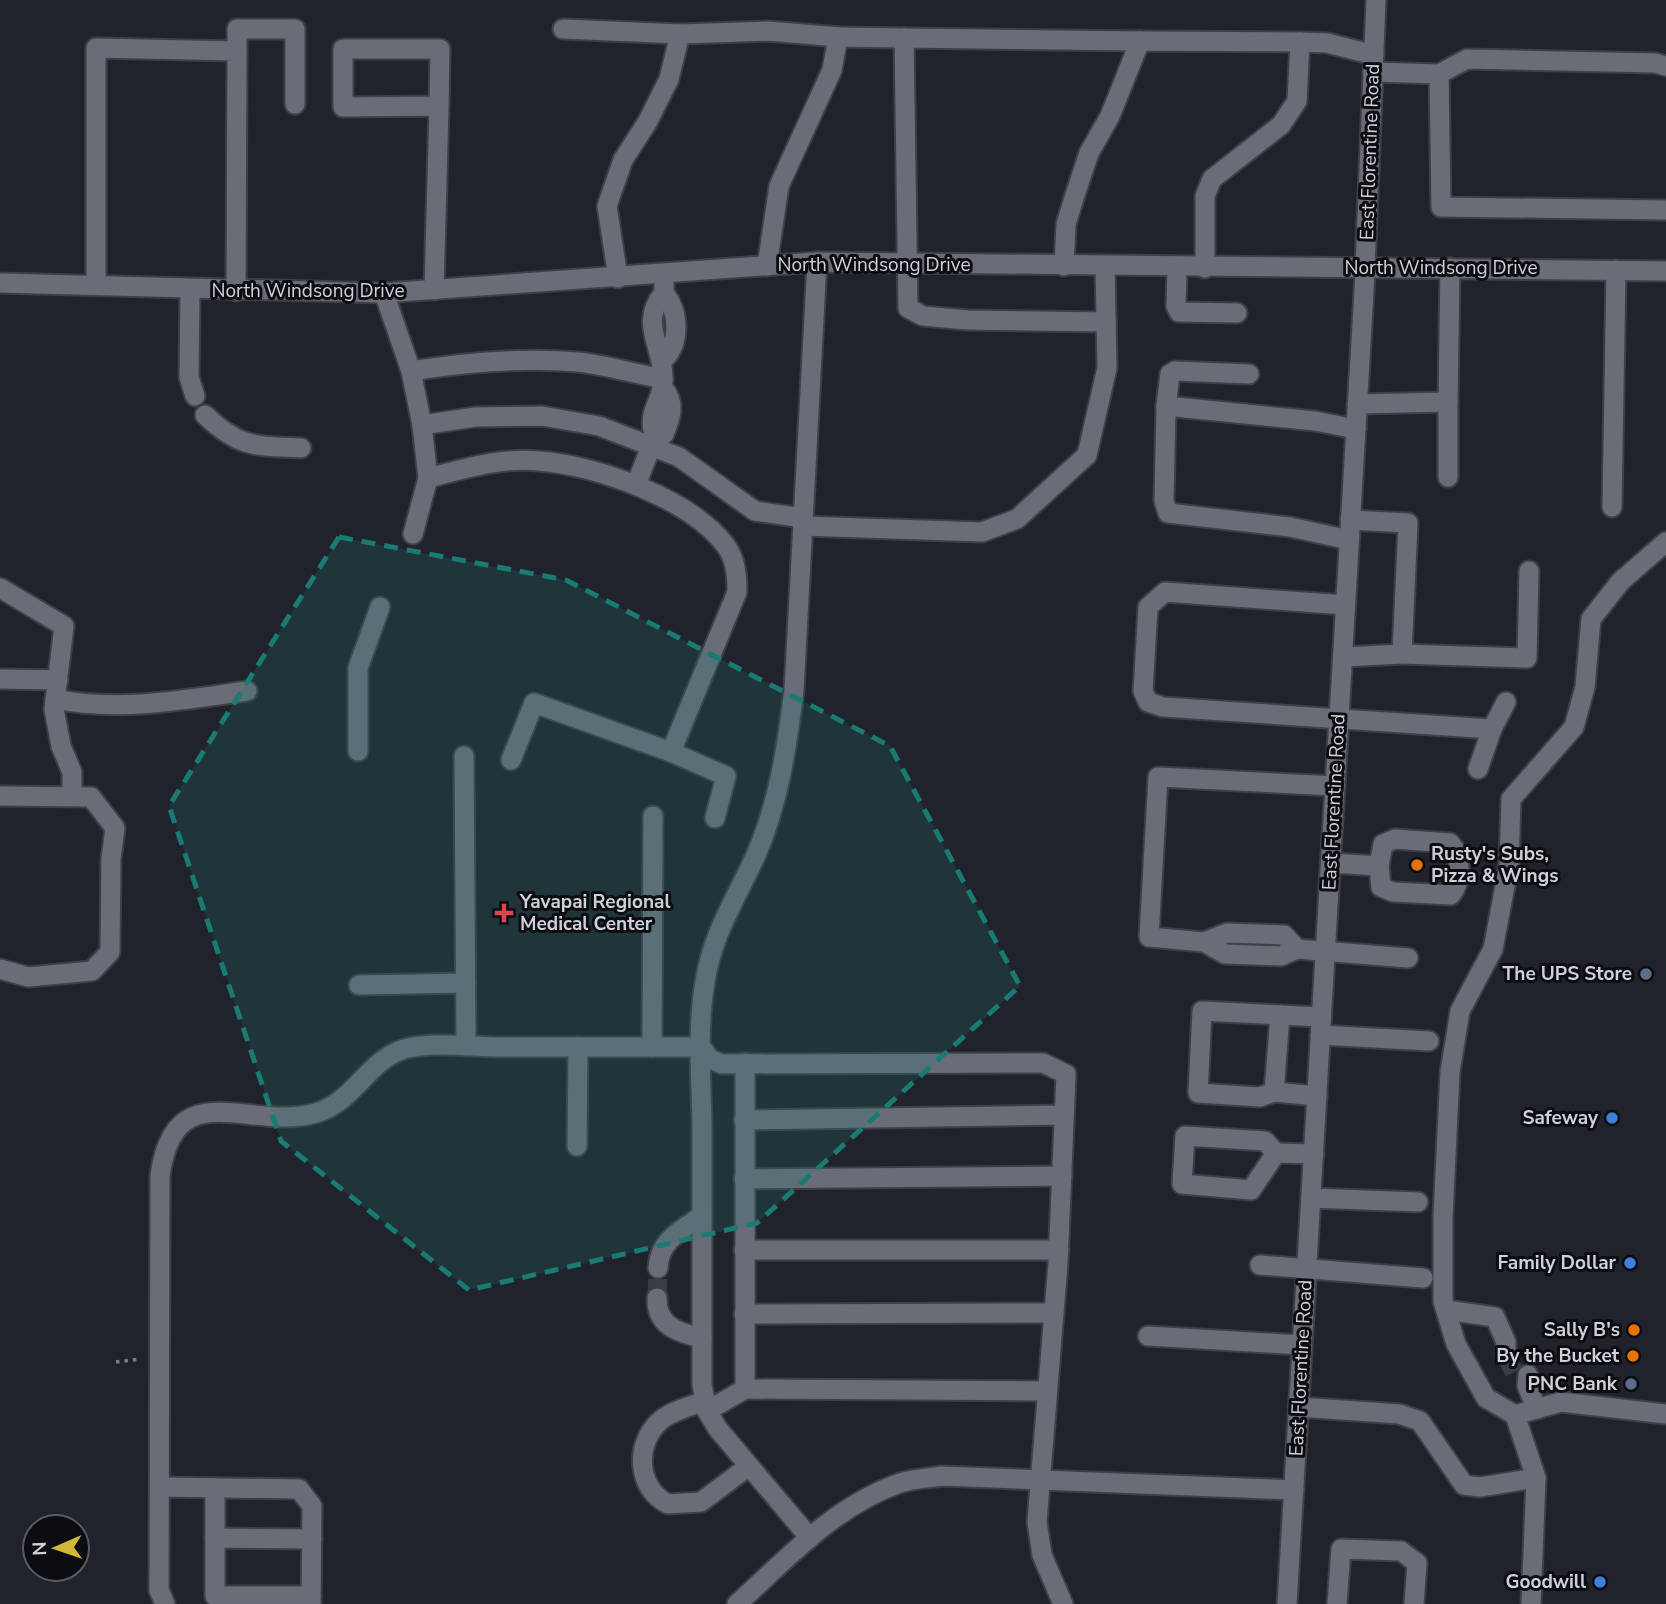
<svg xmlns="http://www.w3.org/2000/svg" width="1666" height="1604" font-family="'Nunito Sans',sans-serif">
	<rect width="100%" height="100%" fill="#21232c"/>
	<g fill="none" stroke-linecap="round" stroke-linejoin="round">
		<g stroke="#3b3d46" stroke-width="19" stroke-dasharray="19 10" stroke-linecap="butt">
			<polyline points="657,1298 658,1268"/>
			<polyline points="1506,1355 1518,1380"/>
		</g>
		<g stroke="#3e4047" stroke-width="23">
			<g id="minor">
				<polyline points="563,29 680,34"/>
				<polyline points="237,51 237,29 295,29 295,104"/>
				<polyline points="1373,72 1439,74 1467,59 1655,63 1666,66"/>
				<polyline points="1439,74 1441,207 1666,210"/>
				<polyline points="767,266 779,186 832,70 838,37 904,38"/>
				<polyline points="1064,266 1066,224 1075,195 1089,153 1110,116 1140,41 1300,42"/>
				<polyline points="1177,267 1176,306 1179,312 1237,313"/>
				<polyline points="1205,268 1205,196 1212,179 1281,125 1297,101 1300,42 1327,43 1374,55"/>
				<polyline points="618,278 607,206 623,160 648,121 669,79 680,34 768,31 838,37"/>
				<polyline points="0,283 384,293 817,262 1666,271"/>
				<polyline points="96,285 96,48 237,51 236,291"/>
				<polyline points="190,290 189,377 195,396"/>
				<polyline points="434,290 439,106 343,107 343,49 440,49 439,106"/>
				<polyline points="384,293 411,371 422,425 475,417 542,416 599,426 679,457 755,511 803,518"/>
				<polyline points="1106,322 967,320 923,316 908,308 904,38 1140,41"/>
				<path d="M664,359C681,342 679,311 664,293V283"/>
				<path d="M411,371C467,362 521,357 578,362C606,365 635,374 663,379C664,348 638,322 664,293"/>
				<polyline points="1249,374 1175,371 1170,374 1166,406 1315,421 1356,429"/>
				<polyline points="1357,404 1448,402 1450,268"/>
				<polyline points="1166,406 1164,501 1168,513 1290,527 1349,540"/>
				<path d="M205,415C239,448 256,446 301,448"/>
				<path d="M655,436L664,434C671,418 676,402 663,388"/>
				<polyline points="1448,477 1448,402"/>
				<path d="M428,478C464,469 501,457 539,461C597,466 690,498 726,546C736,560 737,576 737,592L671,752L534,703L511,760"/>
				<path d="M636,485L655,436C645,413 664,400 663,379"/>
				<polyline points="1612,507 1616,270"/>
				<polyline points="803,526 982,532 1017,519 1087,455 1107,368 1105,266"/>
				<polyline points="413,534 428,478 422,425"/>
				<polyline points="1666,542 1621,581 1591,619 1585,687 1574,727 1511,799 1509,865 1493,949 1460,1011 1450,1072 1443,1216 1443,1301 1456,1344 1486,1398 1515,1415 1561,1402 1666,1414"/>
				<polyline points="0,588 64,626 54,709 61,746 72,772 72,796"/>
				<polyline points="1345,605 1165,592 1148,607 1143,691 1148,702 1163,707 1492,729"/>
				<polyline points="1402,654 1527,658 1529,571"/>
				<polyline points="1343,657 1402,654 1408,523 1350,520"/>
				<polyline points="0,679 58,680"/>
				<path d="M55,699C119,712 184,700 247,691"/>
				<polyline points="358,751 358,668 380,607"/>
				<polyline points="671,752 726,776 715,818"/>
				<polyline points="464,756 466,1046"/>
				<polyline points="1478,769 1492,729 1506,702"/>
				<polyline points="1335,786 1158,777 1149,937 1204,942 1225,954 1281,956 1297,949 1408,958"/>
				<polyline points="0,796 91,797 115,828 111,859 110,952 92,971 28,977 0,969"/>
				<path d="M1395,839L1450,843C1462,856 1462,881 1451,895L1393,892L1381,887L1379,866L1383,844Z"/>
				<polyline points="1331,863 1379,866"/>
				<polyline points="1204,942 1227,933 1284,935 1297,949"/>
				<polyline points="359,985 466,983"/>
				<polyline points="1320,1035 1429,1041"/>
				<polyline points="652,1047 653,816"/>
				<polyline points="1274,1092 1280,1015"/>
				<polyline points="1317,1096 1274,1092 1260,1097 1198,1093 1202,1011 1321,1017"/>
				<polyline points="744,1120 1064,1115"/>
				<polyline points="577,1146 578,1047"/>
				<polyline points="1276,1153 1251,1190 1182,1184 1185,1136 1265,1141 1276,1153 1314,1154"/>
				<polyline points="744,1179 1062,1176"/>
				<polyline points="1311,1198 1418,1202"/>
				<polyline points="744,1250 1059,1250"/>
				<polyline points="1260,1265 1423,1278"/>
				<path d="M658,1268C659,1241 681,1230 702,1216"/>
				<path d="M657,1298C656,1326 679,1333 702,1338"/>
				<polyline points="1446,1310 1495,1317 1506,1342 1506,1355"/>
				<polyline points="744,1314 1054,1313"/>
				<polyline points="1148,1336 1302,1345"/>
				<polyline points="1528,1375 1527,1386 1537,1409"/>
				<polyline points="745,1389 1047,1391"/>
				<path d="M705,1401C691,1406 671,1411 660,1421C634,1444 637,1489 668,1504L701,1502L749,1466"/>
				<polyline points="1299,1407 1399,1414 1420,1421 1464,1485 1480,1487 1536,1478"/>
				<polyline points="707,1411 745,1389 745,1063"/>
				<polyline points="1515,1415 1536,1478 1531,1604"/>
				<polyline points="161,1487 299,1489 312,1506 311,1604"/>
				<polyline points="215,1488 215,1596 311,1596"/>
				<polyline points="215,1538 312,1539"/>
				<path d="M810,1538L718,1429L707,1411L702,1385C702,1298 702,1212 702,1125C701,1078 697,1028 705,982C712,934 737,897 756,855C779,802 787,746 794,690L817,262"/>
				<path d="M165,1604L159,1590L160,1176C174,1071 250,1132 316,1113C354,1102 367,1061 404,1049C428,1042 469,1046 494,1047C563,1047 632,1047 701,1047L710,1059L722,1064L1043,1063L1066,1074L1058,1263L1037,1522L1042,1555L1063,1604"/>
				<path d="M737,1604C787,1559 834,1506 900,1483C913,1479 928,1478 942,1476L1294,1490"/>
				<polyline points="1287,1604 1364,291 1376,0"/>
				<polyline points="1337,1604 1341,1549 1401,1551 1417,1563 1414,1604"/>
			</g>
		</g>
		<polyline stroke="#7b7d84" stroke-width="3.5" stroke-dasharray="3.5 5" stroke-linecap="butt" points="116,1362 141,1359"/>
		<use href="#minor" stroke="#6a6d78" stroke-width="19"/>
	</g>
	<path fill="#197b73" fill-opacity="0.2" stroke="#197b73" stroke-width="5" stroke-dasharray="14 9" stroke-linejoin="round" d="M339,537L566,580L890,746L1020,986L757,1223L469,1290L281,1141L169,806Z"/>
	<g fill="#e8710a" stroke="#0c0d11" stroke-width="2.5">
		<circle cx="1417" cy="865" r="7"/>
		<circle cx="1634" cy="1330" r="7"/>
		<circle cx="1633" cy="1356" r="7"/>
	</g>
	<path fill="#e0444e" stroke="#0c0d11" stroke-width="2.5" d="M500.5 902.5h7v7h7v7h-7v7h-7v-7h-7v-7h7z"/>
	<g fill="#5c6f8a" stroke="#0c0d11" stroke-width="2.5">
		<circle cx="1646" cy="974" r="7"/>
		<circle cx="1631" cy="1384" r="7"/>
	</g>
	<g fill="#3f7fe0" stroke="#0c0d11" stroke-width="2.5">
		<circle cx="1612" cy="1118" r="7"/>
		<circle cx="1630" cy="1263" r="7"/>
		<circle cx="1600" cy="1582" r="7"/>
	</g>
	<g text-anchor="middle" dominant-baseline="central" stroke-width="6" stroke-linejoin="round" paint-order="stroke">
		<g font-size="19" fill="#cfd1d7" stroke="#0c0d11">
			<text transform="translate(1370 152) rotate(-88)">East Florentine Road</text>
			<text x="874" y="265">North Windsong Drive</text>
			<text x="1441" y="268">North Windsong Drive</text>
			<text x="308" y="291">North Windsong Drive</text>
			<text transform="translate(1334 802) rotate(-87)">East Florentine Road</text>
			<text transform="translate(1301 1368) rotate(-87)">East Florentine Road</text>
		</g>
		<g font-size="19" font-weight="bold" fill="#cfd1d7" stroke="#0c0d11" text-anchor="end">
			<text x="1431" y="854" text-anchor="start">Rusty's Subs,<tspan x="1431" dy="22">Pizza &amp; Wings</tspan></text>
			<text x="520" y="902" text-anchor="start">Yavapai Regional<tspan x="520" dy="22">Medical Center</tspan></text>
			<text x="1632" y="974">The UPS Store</text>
			<text x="1598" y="1118">Safeway</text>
			<text x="1616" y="1263">Family Dollar</text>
			<text x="1620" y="1330">Sally B's</text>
			<text x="1619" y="1356">By the Bucket</text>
			<text x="1617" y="1384">PNC Bank</text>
			<text x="1586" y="1582">Goodwill</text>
		</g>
	</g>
	<g transform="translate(56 1548) rotate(268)"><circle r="33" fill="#0c0d11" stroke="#5a5b60" stroke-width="2"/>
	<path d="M0-5L12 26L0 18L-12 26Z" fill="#d3b635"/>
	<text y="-10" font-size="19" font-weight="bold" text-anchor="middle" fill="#cfd1d7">N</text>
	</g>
</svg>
